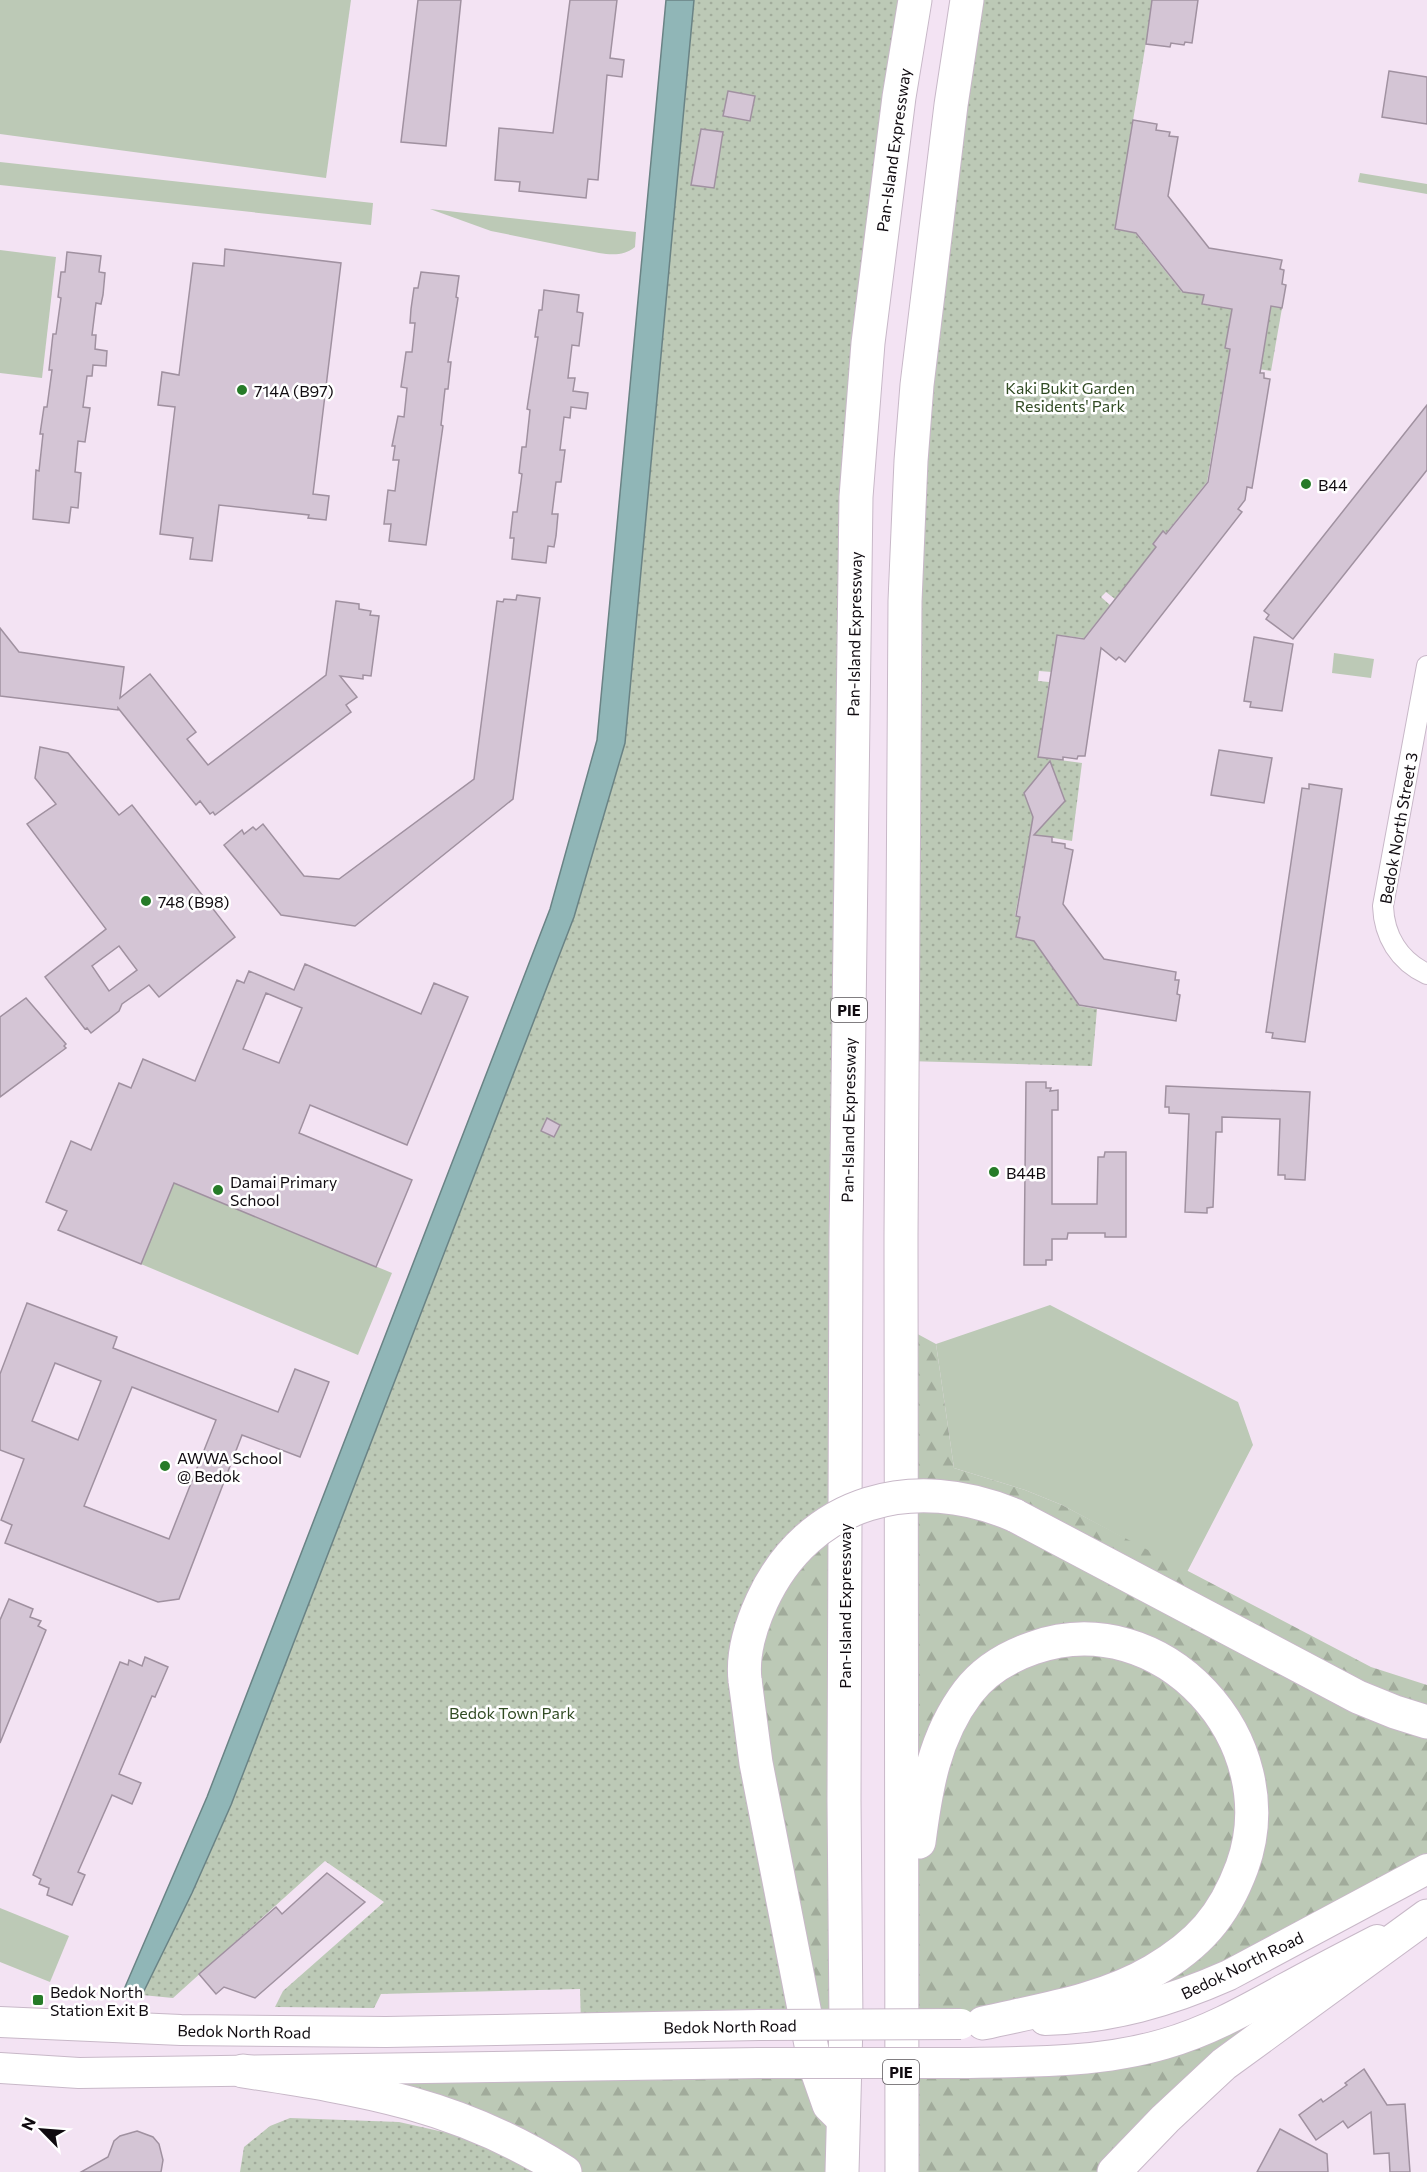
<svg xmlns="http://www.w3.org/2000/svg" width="1427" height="2172" font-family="Commissioner,sans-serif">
	<defs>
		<pattern id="forest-firs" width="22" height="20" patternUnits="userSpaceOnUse" patternTransform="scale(1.5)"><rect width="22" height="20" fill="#bcc9b6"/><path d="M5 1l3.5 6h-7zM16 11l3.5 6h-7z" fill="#a1ab9b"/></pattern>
		<pattern id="park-dots" width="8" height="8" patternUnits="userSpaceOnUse" patternTransform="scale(1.5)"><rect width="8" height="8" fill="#bcc9b6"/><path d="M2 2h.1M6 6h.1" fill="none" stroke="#a1ab9b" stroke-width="1.8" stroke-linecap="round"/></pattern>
	</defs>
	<rect width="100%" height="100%" fill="#f3e3f3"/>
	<g fill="#bcc9b6">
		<polygon points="0,0 351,0 326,178 0,134"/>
		<polygon points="0,162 373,203 371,225 0,185"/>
		<polygon points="1360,173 1427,184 1427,194 1358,182"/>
		<path d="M430,209L636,232L635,247C624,256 612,255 599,253L491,231Z"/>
		<polygon points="0,250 56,257 42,378 0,373"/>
		<polygon points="1334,653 1374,659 1371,678 1332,673"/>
		<polygon points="174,1183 392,1273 358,1355 141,1264"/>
		<polygon points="1050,1305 1238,1402 1253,1445 1187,1572 1062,1505 1025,1490 954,1468 936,1344"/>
		<polygon points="0,1908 69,1936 50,1982 0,1962"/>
	</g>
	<g fill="url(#forest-firs)">
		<polygon points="901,1325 936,1344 954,1468 1025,1490 1062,1505 1371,1667 1427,1685 1427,1869 1229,1975 902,2024"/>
		<polygon points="845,1518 846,2023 807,2022 752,1624"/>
		<polygon points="1326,1966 1114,2172 902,2172 901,2063 1103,2056"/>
		<polygon points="815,2065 841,2172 565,2172 408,2102 383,2069"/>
	</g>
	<g fill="url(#park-dots)">
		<polygon points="694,0 903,0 860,299 835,1511 741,1641 798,2021 581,2025 580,1989 381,1994 374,2008 275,2007 283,1991 384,1902 325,1861 173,1998 142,1995 192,1893 231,1805 574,917 625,743"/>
		<polygon points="974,0 1153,0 1115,229 1135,233 1182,292 1204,295 1202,304 1211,306 1213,297 1282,308 1271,371 1227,364 1207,482 1166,533 1163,531 1153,544 1156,547 1115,599 1106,592 1101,597 1110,605 1084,638 1057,635 1052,672 1039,671 1038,681 1049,682 1038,757 1082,763 1072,841 1030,834 1015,916 1020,917 1016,937 1034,941 1079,1006 1097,1009 1092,1066 906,1061 915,460"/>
		<polygon points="290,2118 399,2122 497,2144 541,2172 240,2172 244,2147 270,2126"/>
	</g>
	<polygon fill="#90b6b7" stroke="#6a8385" stroke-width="1.5" points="666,0 694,0 625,743 574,917 231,1805 192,1893 142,1995 122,1994 207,1797 550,909 597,740"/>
	<g fill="#d4c5d5" stroke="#a091a0" stroke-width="1.5" fill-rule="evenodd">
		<polygon points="418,0 461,0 446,146 401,142"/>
		<polygon points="570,0 617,0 610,58 624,60 622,77 607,75 598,180 588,179 586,198 519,191 520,182 495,180 499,128 553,133"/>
		<polygon points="1152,0 1198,0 1192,43 1185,42 1184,45 1171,43 1170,47 1146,44"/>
		<polygon points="1389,71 1427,77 1427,124 1382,117"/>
		<polygon points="728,91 755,96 750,121 723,116"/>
		<polygon points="1133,120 1157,124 1156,130 1170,132 1169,136 1178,137 1168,196 1209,248 1282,260 1280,269 1284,270 1282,284 1286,285 1282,308 1271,306 1260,373 1264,373 1264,378 1270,379 1252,488 1247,487 1245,500 1238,509 1242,512 1125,662 1119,657 1116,660 1101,648 1085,756 1078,756 1077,759 1063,757 1063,760 1038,757 1057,635 1084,639 1156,547 1153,544 1163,531 1166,534 1208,482 1230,349 1225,348 1232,309 1202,304 1204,295 1183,292 1136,233 1115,229"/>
		<polygon points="701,129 723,132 714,188 691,185"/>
		<polygon points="225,249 341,263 313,494 329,496 326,520 308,518 309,515 219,505 212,561 190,559 193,538 160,534 175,407 158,405 162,372 179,375 193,263 224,266"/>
		<polygon points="67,252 101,256 99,272 105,273 103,295 101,304 96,303 92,335 96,335 95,349 107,351 106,366 93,365 92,376 87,376 83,407 90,408 85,442 78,441 75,472 81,473 78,508 71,507 69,523 33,519 36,470 39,471 43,434 40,434 44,407 47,407 52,370 49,370 53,334 56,334 61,298 58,297 61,272 65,272"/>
		<polygon points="421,272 459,276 456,297 458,298 448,362 451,362 448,389 445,389 441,425 443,426 426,545 389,541 391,524 384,524 388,490 395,491 399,460 393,460 395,446 392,446 398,416 404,417 407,388 401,387 406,352 412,352 415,323 410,323 411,309 414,288 418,288"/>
		<polygon points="544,290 579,295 577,312 583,313 579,346 572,345 568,378 575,378 573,391 588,393 586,409 571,407 570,418 564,417 560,450 565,450 561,482 556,482 552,514 558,514 556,536 554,547 548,546 546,563 512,559 514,538 510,538 513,512 517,512 522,474 519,473 522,447 526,447 530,410 527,409 538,337 535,337 539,310 542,310"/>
		<polygon points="1427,405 1427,470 1293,639 1266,619 1269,615 1264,611"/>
		<polygon points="517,595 540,598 513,799 355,926 281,915 224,845 242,830 244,834 253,827 256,830 263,824 304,876 339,879 474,779 497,601 503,602 504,599 516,600"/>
		<polygon points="336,601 359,604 359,609 371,611 370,615 379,616 371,676 363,675 363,679 340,676 357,697 346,705 351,712 215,815 213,812 210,814 200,801 196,805 118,708 118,710 0,696 0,628 19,652 124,667 120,698 150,674 196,732 187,739 208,765 326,675"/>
		<polygon points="1254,637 1293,644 1282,711 1250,707 1251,702 1244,701"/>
		<path d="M40,747L68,753L119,815L132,805L235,937L159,997L149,985L122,1004L119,1011L91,1033L87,1028L85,1029L45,977L106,929L27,824L56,804L35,778ZM119,946L137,970L109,991L92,966Z"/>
		<polygon points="1219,750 1272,758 1264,803 1211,795"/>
		<polygon points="1050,761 1065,801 1034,835 1052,837 1052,842 1065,844 1065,848 1073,850 1063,904 1104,959 1176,972 1175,980 1179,980 1177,994 1180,995 1176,1021 1079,1005 1034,941 1016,937 1020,917 1016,916 1033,817 1024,793"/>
		<polygon points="1309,784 1342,789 1305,1042 1272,1038 1273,1033 1266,1032 1302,788 1309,789"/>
		<path d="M305,964L421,1014L434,983L468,997L407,1145L310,1105L299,1133L412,1180L376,1267L174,1183L141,1264L58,1230L67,1211L46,1202L71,1141L91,1150L119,1083L131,1088L143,1059L195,1081L237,980L244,983L249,971L294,990ZM266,993L302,1008L279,1063L243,1049Z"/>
		<polygon points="26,998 66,1044 64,1046 66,1048 0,1097 0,1017"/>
		<polygon points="1026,1082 1046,1082 1046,1088 1051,1088 1050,1091 1058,1090 1058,1110 1052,1110 1052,1204 1097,1204 1098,1157 1104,1157 1105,1152 1126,1152 1126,1237 1105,1237 1105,1233 1068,1233 1067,1239 1052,1239 1052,1260 1046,1260 1046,1265 1024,1265"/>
		<polygon points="1166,1086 1310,1092 1305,1180 1285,1179 1285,1175 1278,1175 1280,1119 1222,1117 1222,1132 1216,1132 1213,1207 1207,1208 1207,1213 1185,1212 1189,1114 1169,1113 1169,1107 1165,1107"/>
		<polygon points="547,1118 560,1125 554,1137 541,1131"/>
		<path d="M27,1303L117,1337L113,1348L278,1412L295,1369L329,1382L300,1457L242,1435L179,1599L158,1602L5,1543L12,1525L1,1520L24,1459L0,1450V1374ZM55,1363L101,1381L78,1440L32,1421ZM132,1387L216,1420L169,1539L84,1506Z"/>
		<polygon points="9,1599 33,1609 30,1617 41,1621 38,1626 46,1630 0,1743 0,1620"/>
		<polygon points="145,1657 168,1667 155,1697 152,1696 119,1774 141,1783 132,1804 112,1795 78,1872 85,1875 72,1905 47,1895 49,1888 39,1884 41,1879 33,1875 120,1662 128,1665 129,1660 142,1666"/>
		<polygon points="327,1873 365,1902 255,1998 224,1987 216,1994 199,1974 276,1907 282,1914"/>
		<polygon points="1364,2069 1387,2105 1405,2104 1410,2172 1390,2172 1389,2153 1374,2154 1371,2112 1348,2128 1343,2121 1316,2140 1299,2115 1321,2099 1323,2102 1347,2085 1345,2083"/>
		<polygon points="1280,2129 1327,2154 1328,2172 1257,2172"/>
		<polygon points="137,2131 153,2137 159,2144 163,2160 161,2172 81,2172 108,2157 114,2141 120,2136"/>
	</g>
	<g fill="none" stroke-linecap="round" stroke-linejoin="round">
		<g stroke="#c8b8c8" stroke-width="22">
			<path id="street" d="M1427,666L1383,906C1384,936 1399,961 1427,974"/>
		</g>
		<g stroke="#c8b8c8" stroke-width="32">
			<g id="primary">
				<path d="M1045,2020C1112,2018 1168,2002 1229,1975L1427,1869"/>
				<polyline points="0,2022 181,2030 386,2032 760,2025"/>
				<path d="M961,2063C1029,2062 1099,2063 1164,2044C1207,2032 1246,2010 1284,1989C1315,1972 1346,1956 1377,1940"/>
				<polyline points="0,2068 79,2073 759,2063"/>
			</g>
		</g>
		<g stroke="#c8b8c8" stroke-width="35">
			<g id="highway">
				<polyline points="1014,1515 1358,1697 1395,1712 1427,1722"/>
				<polyline points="745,1680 756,1763 815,2065 829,2105 842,2118"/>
				<path d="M919,1842C926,1788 934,1737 968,1692C984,1671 1007,1657 1033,1648C1162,1602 1288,1741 1242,1867C1224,1916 1198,1945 1153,1971C1102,2001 1040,2010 983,2023"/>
				<path d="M243,2071C363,2089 461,2105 565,2172"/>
				<polyline points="842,2172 846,2023 844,1800 846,1237 856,497 868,343 899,97 915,0"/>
				<polyline points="902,2172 901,1237 905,601 911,461 917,385 951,105 967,0"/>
				<polyline points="1114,2172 1165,2119 1224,2064 1427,1916"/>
			</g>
		</g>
		<use href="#street" stroke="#fff" stroke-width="20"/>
		<use href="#primary" stroke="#fff" stroke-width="30"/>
		<use href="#highway" stroke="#fff" stroke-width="33"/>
		<g stroke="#c8b8c8" stroke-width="32" stroke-linecap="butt">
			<g id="primary-bridge">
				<polyline points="760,2025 961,2024"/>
				<polyline points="759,2063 961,2063"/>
			</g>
		</g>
		<g stroke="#c8b8c8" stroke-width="35" stroke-linecap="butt">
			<path id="highway-bridge" d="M745,1680C742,1654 751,1625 762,1601C809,1499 915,1473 1014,1515"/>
		</g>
		<use href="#primary-bridge" stroke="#fff" stroke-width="30"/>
		<use href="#highway-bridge" stroke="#fff" stroke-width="33"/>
	</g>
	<g fill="#267b28" stroke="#fff" stroke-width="2">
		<circle cx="242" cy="390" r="6"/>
		<circle cx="1306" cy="484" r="6"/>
		<circle cx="146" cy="901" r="6"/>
		<circle cx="994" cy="1172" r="6"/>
		<circle cx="218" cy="1190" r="6"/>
		<circle cx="165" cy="1466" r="6"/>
		<rect x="32" y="1994" width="12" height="12" rx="3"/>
	</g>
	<g text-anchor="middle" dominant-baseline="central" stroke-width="5" stroke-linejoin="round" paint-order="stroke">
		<g fill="#fff" stroke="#585458" stroke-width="1.5">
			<rect x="831" y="998" width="36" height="24" rx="4.5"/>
			<rect x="883" y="2060" width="36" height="24" rx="4.5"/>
		</g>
		<g font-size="15" font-weight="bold" fill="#100b10">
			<text x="849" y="1010">PIE</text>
			<text x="901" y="2072">PIE</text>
		</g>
		<g font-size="16" fill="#100b10" stroke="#fff">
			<text transform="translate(893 150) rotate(-82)">Pan-Island Expressway</text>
			<text transform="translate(854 634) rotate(-89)">Pan-Island Expressway</text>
			<text transform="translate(1398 828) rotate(-80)">Bedok North Street 3</text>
			<text transform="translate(848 1120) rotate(-89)">Pan-Island Expressway</text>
			<text transform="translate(844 1606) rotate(-90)">Pan-Island Expressway</text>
			<text transform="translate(1242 1965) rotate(-26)">Bedok North Road</text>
			<text transform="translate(730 2026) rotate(-1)">Bedok North Road</text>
			<text transform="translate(244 2031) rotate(1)">Bedok North Road</text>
		</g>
		<g font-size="16" fill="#314b23" stroke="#fff">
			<text x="1070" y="387">Kaki Bukit Garden<tspan x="1070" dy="18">Residents' Park</tspan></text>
			<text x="512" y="1712">Bedok Town Park</text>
		</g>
		<g font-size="16" fill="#100b10" stroke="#fff" text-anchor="start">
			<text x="254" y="390">714A (B97)</text>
			<text x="1318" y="484">B44</text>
			<text x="158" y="901">748 (B98)</text>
			<text x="1006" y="1172">B44B</text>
			<text x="230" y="1181">Damai Primary<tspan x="230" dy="18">School</tspan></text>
			<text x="177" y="1457">AWWA School<tspan x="177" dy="18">@ Bedok</tspan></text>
			<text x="50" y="1991">Bedok North<tspan x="50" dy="18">Station Exit B</tspan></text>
		</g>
	</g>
	<g transform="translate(42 2130) rotate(295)" stroke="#ffffff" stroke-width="4.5" paint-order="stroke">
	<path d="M0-4.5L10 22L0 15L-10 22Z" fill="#100b10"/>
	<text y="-9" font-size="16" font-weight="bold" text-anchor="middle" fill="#100b10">N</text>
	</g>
</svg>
